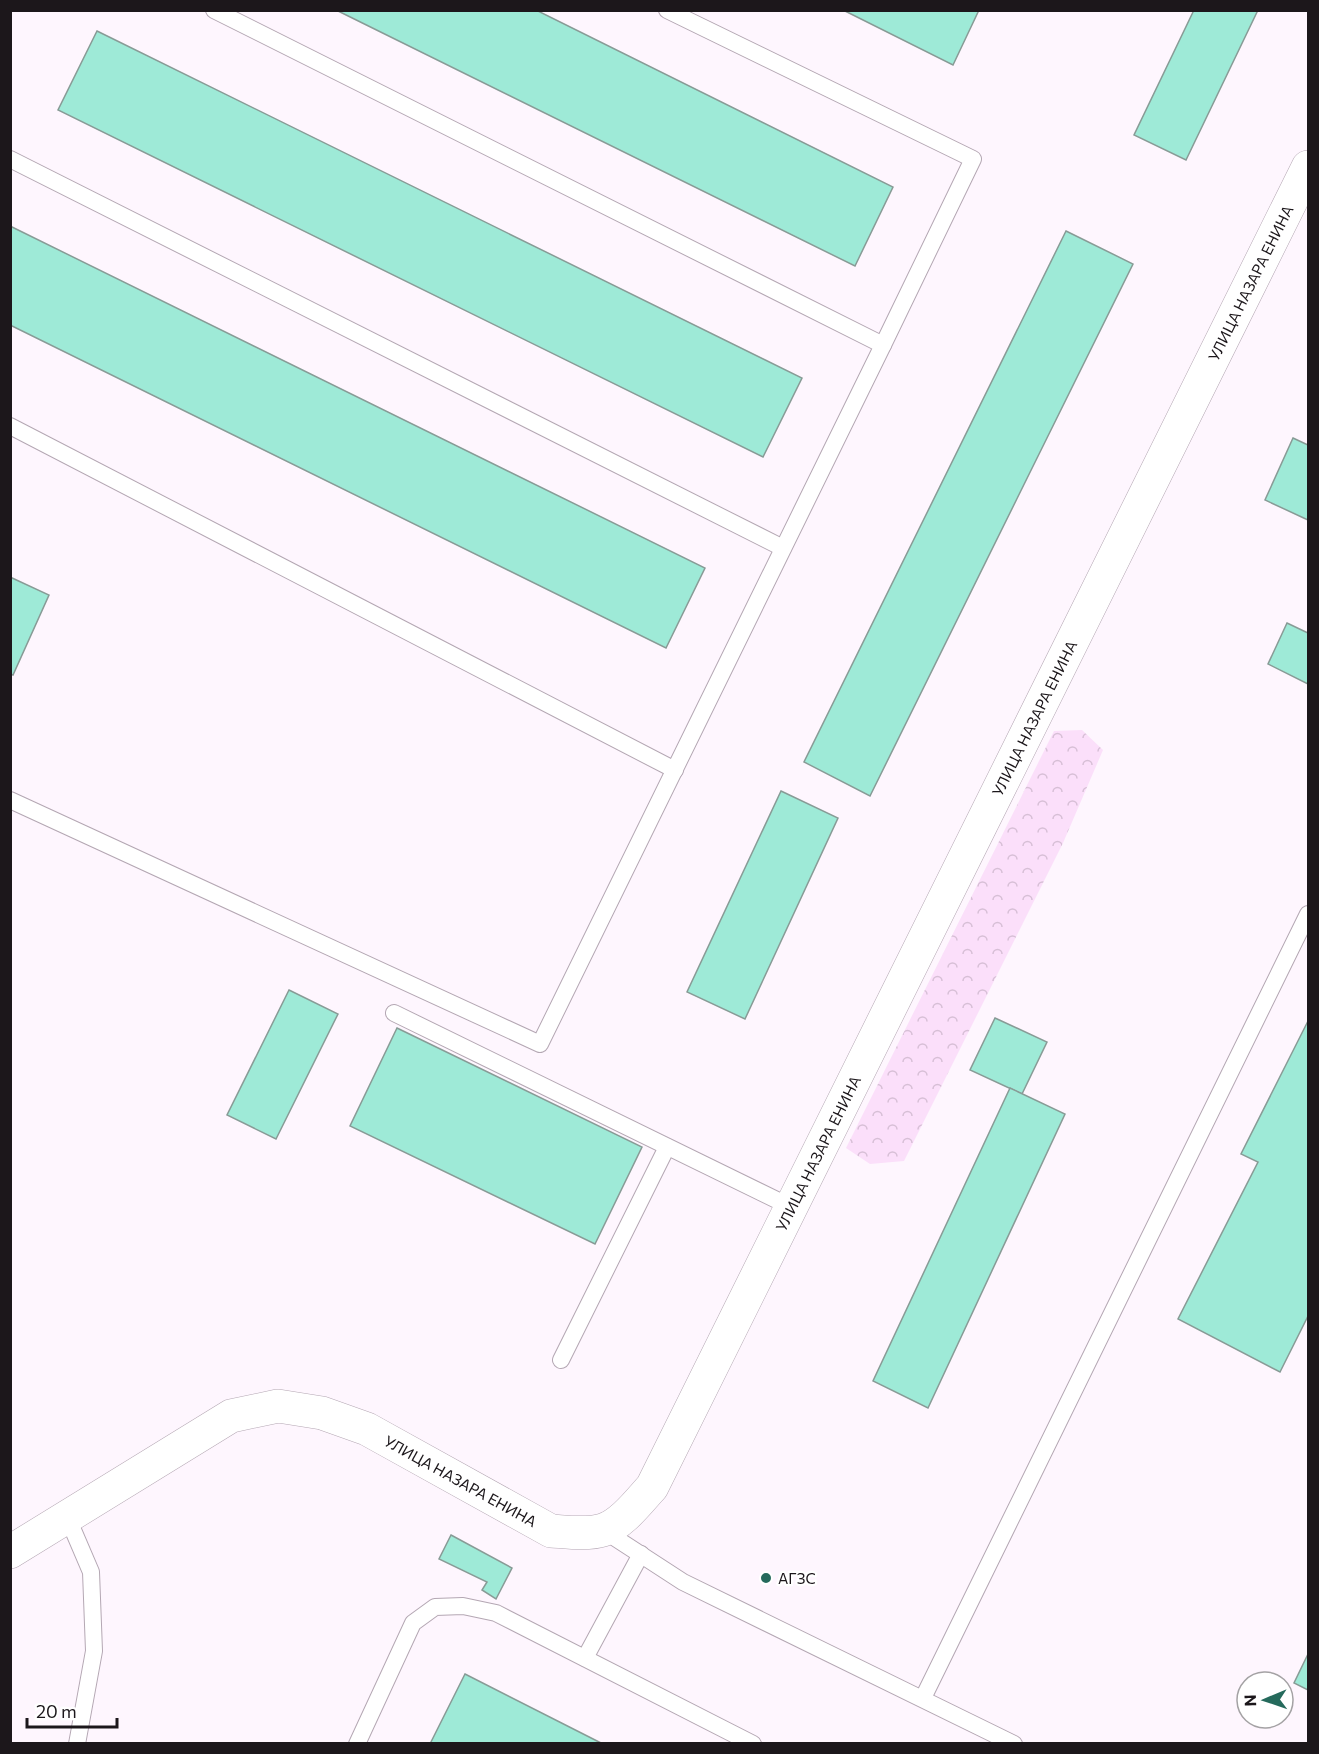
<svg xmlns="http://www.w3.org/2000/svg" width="1319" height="1754" font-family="Commissioner,sans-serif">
	<defs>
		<pattern id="forest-crowns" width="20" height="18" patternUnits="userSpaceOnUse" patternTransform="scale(1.5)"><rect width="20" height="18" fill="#fbdffa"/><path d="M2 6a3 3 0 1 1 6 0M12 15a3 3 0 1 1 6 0" fill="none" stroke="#d7bfd6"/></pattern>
	</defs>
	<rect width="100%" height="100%" fill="#fef6fe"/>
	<polygon fill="url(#forest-crowns)" points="1082,730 1103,750 1063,843 904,1161 870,1164 846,1148 1054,731"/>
	<g fill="#9eead7" stroke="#889b96" stroke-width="1.5">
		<polygon points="336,10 536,10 893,187 855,266"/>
		<polygon points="843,10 979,10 953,65"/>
		<polygon points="1194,10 1258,10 1186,160 1134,135"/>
		<polygon points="97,31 802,378 763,457 58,110"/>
		<polygon points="10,226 705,568 666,648 10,325"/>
		<polygon points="1066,231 1133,264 870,796 804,762"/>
		<polygon points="1293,438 1308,445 1308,520 1265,500"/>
		<polygon points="10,577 49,595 13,675 10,674"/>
		<polygon points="1287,623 1308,633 1308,684 1268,664"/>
		<polygon points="781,791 838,818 745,1019 687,992"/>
		<polygon points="289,990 338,1014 276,1139 227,1115"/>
		<polygon points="995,1018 1047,1042 1022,1094 970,1070"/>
		<polygon points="1308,1021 1308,1316 1280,1372 1178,1319 1258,1162 1241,1154"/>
		<polygon points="397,1028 642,1147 595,1244 350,1126"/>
		<polygon points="1010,1088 1065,1114 928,1408 873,1381"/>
		<polygon points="451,1535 512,1568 496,1599 482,1590 487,1582 439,1559"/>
		<polygon points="1308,1654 1308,1690 1294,1683"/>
		<polygon points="465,1674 603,1744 430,1744"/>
	</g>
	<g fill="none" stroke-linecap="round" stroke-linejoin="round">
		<g stroke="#b4a7b3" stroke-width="18">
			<g id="lane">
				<polyline points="667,10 973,159 883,345"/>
				<polyline points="10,159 783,548"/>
				<polyline points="10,426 675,770"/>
				<polyline points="10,800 540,1044 883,345 214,10"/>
				<polyline points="394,1013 791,1207"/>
				<polyline points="561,1360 667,1147"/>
				<polyline points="67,1516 91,1572 94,1651 77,1744"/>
				<polyline points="603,1530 683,1582 1014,1744"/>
				<polyline points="585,1658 641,1554"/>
				<polyline points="923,1698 1308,914"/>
				<polyline points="357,1744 413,1623 435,1607 463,1606 496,1613 753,1744"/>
			</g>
		</g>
		<g stroke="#b4a7b3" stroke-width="34">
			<g id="secondary">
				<path id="s1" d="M10,1552L231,1416L278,1406L322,1413L367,1429L551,1531C567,1532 587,1535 603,1530C622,1524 639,1501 652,1487L1308,167"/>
			</g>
		</g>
		<use href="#lane" stroke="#fff" stroke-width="16"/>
		<use href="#secondary" stroke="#fff" stroke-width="33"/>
	</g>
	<circle fill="#256a5c" stroke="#fff" stroke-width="2" cx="766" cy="1578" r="6"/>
	<g text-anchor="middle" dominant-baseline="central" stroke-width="4.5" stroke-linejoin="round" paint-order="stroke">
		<g font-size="15" fill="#1c171b" stroke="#fff">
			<text stroke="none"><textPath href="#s1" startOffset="2073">УЛИЦА НАЗАРА ЕНИНА</textPath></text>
			<text stroke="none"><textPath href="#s1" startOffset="1587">УЛИЦА НАЗАРА ЕНИНА</textPath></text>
			<text stroke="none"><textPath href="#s1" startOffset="1101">УЛИЦА НАЗАРА ЕНИНА</textPath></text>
			<text stroke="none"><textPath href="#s1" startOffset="507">УЛИЦА НАЗАРА ЕНИНА</textPath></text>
		</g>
		<g font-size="15" fill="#1c171b" stroke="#fff" text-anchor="start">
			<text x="778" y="1578">АГЗС</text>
		</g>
	</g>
	<rect width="1319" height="1754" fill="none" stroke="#1c171b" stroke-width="24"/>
	<g transform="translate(1265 1700) rotate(268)"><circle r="28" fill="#ffffff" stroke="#a4a2a4" stroke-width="1.5"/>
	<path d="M0-4.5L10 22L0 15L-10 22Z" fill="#256a5c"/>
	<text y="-9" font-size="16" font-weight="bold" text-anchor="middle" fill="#1c171b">N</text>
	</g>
	<path d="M27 1718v9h90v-9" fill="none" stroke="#1c171b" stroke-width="3"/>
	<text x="36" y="1718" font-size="18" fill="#1c171b" stroke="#ffffff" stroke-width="4.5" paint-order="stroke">20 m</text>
</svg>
